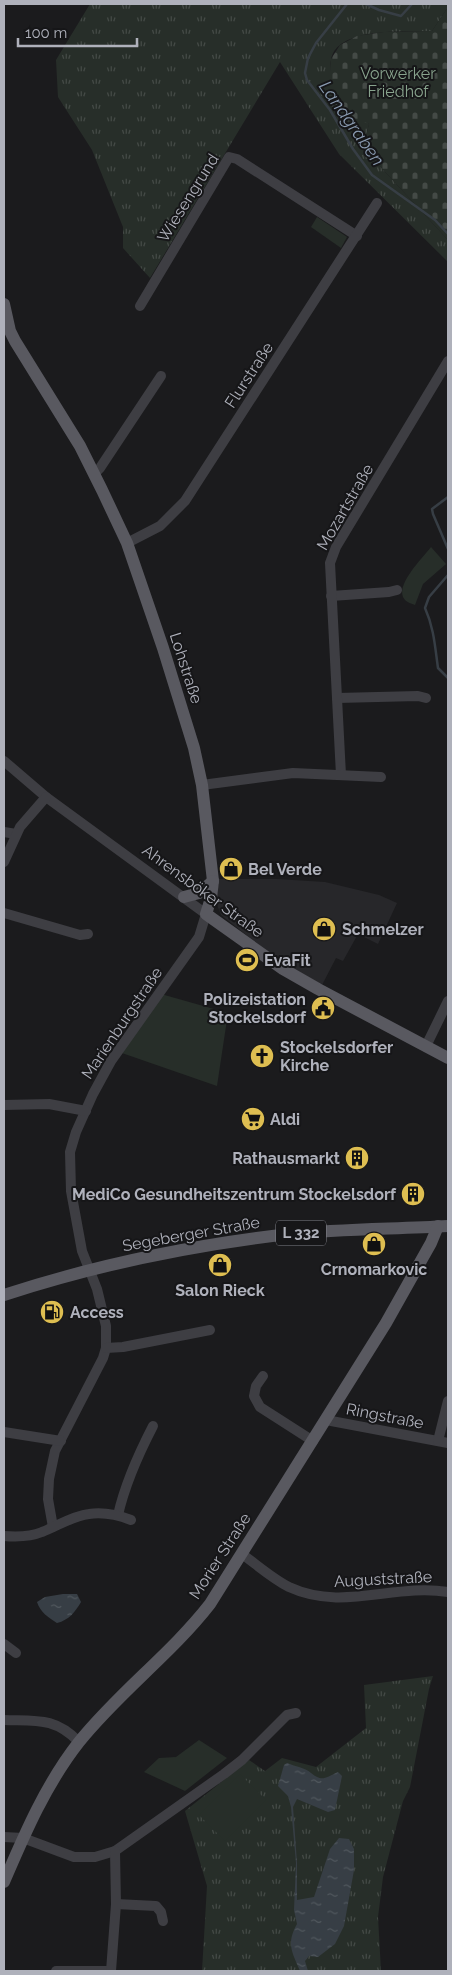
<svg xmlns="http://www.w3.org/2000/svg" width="452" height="1975" font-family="Raleway,sans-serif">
	<defs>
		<pattern id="grass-tufts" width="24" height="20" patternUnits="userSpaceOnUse" patternTransform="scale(1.25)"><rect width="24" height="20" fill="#272e29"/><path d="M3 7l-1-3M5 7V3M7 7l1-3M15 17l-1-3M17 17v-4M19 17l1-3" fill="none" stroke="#444a46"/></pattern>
		<pattern id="cemetery-stones" width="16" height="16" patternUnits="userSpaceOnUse" patternTransform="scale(1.25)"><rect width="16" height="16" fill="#272e29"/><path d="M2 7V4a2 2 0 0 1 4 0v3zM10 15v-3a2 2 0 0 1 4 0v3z" fill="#444a46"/></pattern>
		<pattern id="water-ripples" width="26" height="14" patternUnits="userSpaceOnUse" patternTransform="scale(1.25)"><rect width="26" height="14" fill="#373e45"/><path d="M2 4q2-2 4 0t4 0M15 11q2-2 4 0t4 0" fill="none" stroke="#51585e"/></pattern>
	</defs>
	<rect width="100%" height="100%" fill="#1b1b1d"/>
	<polygon fill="#27272a" points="219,879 277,879 325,882 379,895 397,903 378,944 358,934 343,961 336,958 322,985 278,960 221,915 216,902"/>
	<g fill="url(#grass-tufts)">
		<path d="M90,4H448V7L432,31C407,32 336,26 331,60C330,64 331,68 331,72C330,105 345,107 369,124L363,148L448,240V262L339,154L280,62L150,278L123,248V227L92,150L58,97L56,60Z"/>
		<polygon points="433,1676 429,1689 410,1787 403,1801 383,1877 378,1917 381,1971 202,1971 207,1886 185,1811 249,1760 265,1771 282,1758 316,1767 366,1728 364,1685"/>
	</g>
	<polygon fill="url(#cemetery-stones)" points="448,7 448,240 363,148 369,124 349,116 338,103 330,87 331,59 340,45 357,36 384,32 432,31"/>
	<g fill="#272e29">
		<polygon points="317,217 347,237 341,248 311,227"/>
		<path d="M431,547L446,564L423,584L415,605C412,604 407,602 405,600C393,586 423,558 431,547Z"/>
		<polygon points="161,994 228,1013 217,1086 119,1052"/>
		<polygon points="199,1740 227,1758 185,1791 144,1772 159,1758 176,1757"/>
		<polygon points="240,1774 266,1800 225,1841 199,1815"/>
	</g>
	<g fill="url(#water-ripples)">
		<path d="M63,1594H77L81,1602C75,1612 69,1620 57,1623C49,1618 40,1612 37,1602L45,1597Z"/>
		<path d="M287,1763C294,1766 306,1768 311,1773C322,1782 325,1778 338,1772L342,1776L335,1810L328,1812L297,1799L293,1807L297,1863V1900L314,1897L330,1849L339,1838L349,1839L354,1849V1870L344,1926L335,1944L318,1957L309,1956L305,1961L308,1971H300C292,1952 286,1944 297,1924L294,1910L296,1863L291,1807L288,1796L278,1786L284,1765Z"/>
	</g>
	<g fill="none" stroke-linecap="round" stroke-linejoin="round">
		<g stroke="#373e45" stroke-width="2.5">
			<polyline points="347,4 316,43 308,58 305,73 307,80 330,110 353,149 372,175 435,220 448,234"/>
			<polyline points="366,4 379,10 401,16 412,4"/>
			<polyline points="448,497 432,509 433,514 448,549"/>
			<path d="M448,575L429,597L425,608C434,628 435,647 438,668L448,678"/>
		</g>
		<g stroke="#3e3e43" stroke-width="10">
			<polyline points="140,306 229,157 237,159 357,236"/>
			<polyline points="94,474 100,468 161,376"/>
			<polyline points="127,543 160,526 185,501 377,203"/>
			<polyline points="331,596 389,592 397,590"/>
			<polyline points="337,698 418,696 426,698"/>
			<polyline points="4,761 46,797 206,914 199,937 111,1061 93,1094 76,1132 70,1152 71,1191 82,1251 97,1289 106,1326 106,1348 103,1358 55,1451 49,1479 48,1499 53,1527"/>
			<polyline points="341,775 330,563 336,547 448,361"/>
			<polyline points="202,785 293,773 381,777"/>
			<polyline points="4,832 16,834"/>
			<polyline points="4,862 20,827 46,797"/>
			<polyline points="4,913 80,935 88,934"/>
			<polyline points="426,1046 448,1001"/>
			<polyline points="4,1105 49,1104 86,1111"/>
			<polyline points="106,1348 123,1347 210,1330"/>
			<polyline points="263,1376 256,1386 254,1396 260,1407 313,1441"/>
			<polyline points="326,1420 448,1443"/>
			<polyline points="4,1432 61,1441"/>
			<polyline points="438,1441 448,1401"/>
			<path d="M118,1515C125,1484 138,1455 153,1426"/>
			<path d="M4,1536C16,1537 30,1537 42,1532C58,1526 72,1516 89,1514C103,1512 118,1515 131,1520"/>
			<path d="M242,1554C257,1565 273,1579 289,1587C343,1612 394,1583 448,1592"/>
			<polyline points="4,1644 16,1653"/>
			<path d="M4,1720C36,1721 55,1717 79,1742"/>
			<polyline points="4,1837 23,1838 74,1857 95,1857 115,1851 224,1774 242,1760 287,1715 296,1713"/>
			<polyline points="116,1904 156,1906 161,1912 163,1921"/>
			<polyline points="56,1971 109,1971"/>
			<polyline points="111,1971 116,1904 115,1851"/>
		</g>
		<g stroke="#595960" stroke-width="12">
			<polyline points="4,304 10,331 15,341 80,446 102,490 127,543 163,648 194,748 202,785 213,881 211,898 206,914 283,969 318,989 448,1058"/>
			<polyline points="184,897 199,893 213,881"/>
			<path d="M4,1295C96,1265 193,1245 289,1234C342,1229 395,1229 448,1226"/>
			<path d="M4,1882C25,1833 46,1784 79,1742C119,1692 171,1654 210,1604L386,1323L431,1243L438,1226"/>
		</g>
	</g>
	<defs>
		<g id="shop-disc" transform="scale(1.25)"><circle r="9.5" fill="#debe51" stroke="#161618"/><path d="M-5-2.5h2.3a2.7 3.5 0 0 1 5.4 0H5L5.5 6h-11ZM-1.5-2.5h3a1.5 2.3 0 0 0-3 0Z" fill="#111"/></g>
		<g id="stadium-disc" transform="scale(1.25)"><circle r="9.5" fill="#debe51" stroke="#161618"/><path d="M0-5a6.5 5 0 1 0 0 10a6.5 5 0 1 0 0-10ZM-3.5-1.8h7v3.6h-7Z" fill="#111"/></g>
		<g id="civic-disc" transform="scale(1.25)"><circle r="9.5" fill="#debe51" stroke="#161618"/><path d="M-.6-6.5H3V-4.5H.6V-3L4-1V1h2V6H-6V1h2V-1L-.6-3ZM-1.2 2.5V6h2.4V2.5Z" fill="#111"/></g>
		<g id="church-disc" transform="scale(1.25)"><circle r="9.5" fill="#debe51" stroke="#161618"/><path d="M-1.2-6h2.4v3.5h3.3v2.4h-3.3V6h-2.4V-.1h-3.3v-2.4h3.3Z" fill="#111"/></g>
		<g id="supermarket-disc" transform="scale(1.25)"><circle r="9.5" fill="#debe51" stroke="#161618"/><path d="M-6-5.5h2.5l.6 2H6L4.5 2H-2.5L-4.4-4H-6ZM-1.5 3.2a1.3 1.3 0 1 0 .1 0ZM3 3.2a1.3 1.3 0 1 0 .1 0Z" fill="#111"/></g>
		<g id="building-disc" transform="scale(1.25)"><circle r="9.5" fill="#debe51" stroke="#161618"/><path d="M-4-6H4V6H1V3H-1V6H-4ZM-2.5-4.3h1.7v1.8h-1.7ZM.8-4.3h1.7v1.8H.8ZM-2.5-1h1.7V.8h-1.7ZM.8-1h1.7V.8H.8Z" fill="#111"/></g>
		<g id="fuel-disc" transform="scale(1.25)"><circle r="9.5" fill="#debe51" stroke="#161618"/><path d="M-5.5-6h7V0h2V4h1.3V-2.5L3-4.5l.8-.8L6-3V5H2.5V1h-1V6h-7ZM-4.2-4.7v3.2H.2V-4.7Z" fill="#111"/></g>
	</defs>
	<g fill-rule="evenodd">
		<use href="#shop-disc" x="231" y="869"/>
		<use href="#shop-disc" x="324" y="929"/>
		<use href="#stadium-disc" x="247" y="960"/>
		<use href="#civic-disc" x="323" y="1008"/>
		<use href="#church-disc" x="262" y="1056"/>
		<use href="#supermarket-disc" x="253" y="1119"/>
		<use href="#building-disc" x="357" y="1158"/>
		<use href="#building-disc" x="413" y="1194"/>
		<use href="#shop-disc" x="374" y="1244"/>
		<use href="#shop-disc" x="220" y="1265"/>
		<use href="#fuel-disc" x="52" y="1312"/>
	</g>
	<g text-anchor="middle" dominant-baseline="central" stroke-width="4" stroke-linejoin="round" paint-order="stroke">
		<rect fill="#161618" stroke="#81828a" stroke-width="1" x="276" y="1220.5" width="50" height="25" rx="4"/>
		<g font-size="15" font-weight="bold" fill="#afb1bb">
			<text x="301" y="1233">L 332</text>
		</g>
		<g font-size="16" fill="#88a38d" stroke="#161618">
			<text x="398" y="73">Vorwerker<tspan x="398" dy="18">Friedhof</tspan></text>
		</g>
		<g font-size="16" fill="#afb1bb" stroke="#161618">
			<text transform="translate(188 198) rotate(-58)">Wiesengrund</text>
			<text transform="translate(249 375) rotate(-57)">Flurstraße</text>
			<text transform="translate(345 507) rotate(-60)">Mozartstraße</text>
			<text transform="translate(186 668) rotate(72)">Lohstraße</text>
			<text transform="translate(203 891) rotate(36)">Ahrensböker Straße</text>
			<text transform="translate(122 1023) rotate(-56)">Marienburgstraße</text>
			<text transform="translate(191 1234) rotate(-10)">Segeberger Straße</text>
			<text transform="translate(385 1416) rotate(11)">Ringstraße</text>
			<text transform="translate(220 1556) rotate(-57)">Morier Straße</text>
			<text transform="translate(383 1579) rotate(-3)">Auguststraße</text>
		</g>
		<g font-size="16" font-weight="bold" fill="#afb1bb" stroke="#161618" text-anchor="start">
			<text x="248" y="869">Bel Verde</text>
			<text x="342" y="929">Schmelzer</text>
			<text x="264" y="960">EvaFit</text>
			<text x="306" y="999" text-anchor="end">Polizeistation<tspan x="306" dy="18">Stockelsdorf</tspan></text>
			<text x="280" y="1047">Stockelsdorfer<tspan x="280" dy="18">Kirche</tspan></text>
			<text x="270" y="1119">Aldi</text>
			<text x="340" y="1158" text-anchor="end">Rathausmarkt</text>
			<text x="396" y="1194" text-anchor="end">MediCo Gesundheitszentrum Stockelsdorf</text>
			<text x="374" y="1269" text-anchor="middle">Crnomarkovic</text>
			<text x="220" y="1290" text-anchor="middle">Salon Rieck</text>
			<text x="70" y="1312">Access</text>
		</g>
		<g font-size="18" font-style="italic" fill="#8a9bb1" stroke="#161618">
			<text transform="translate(352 123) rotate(55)">Landgraben</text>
		</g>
	</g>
	<rect width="452" height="1975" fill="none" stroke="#afb1bb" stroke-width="10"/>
	<path d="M18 38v8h119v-8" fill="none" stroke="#afb1bb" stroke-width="2.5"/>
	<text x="25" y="38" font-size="15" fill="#afb1bb" stroke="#161618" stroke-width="4" paint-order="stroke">100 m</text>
</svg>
